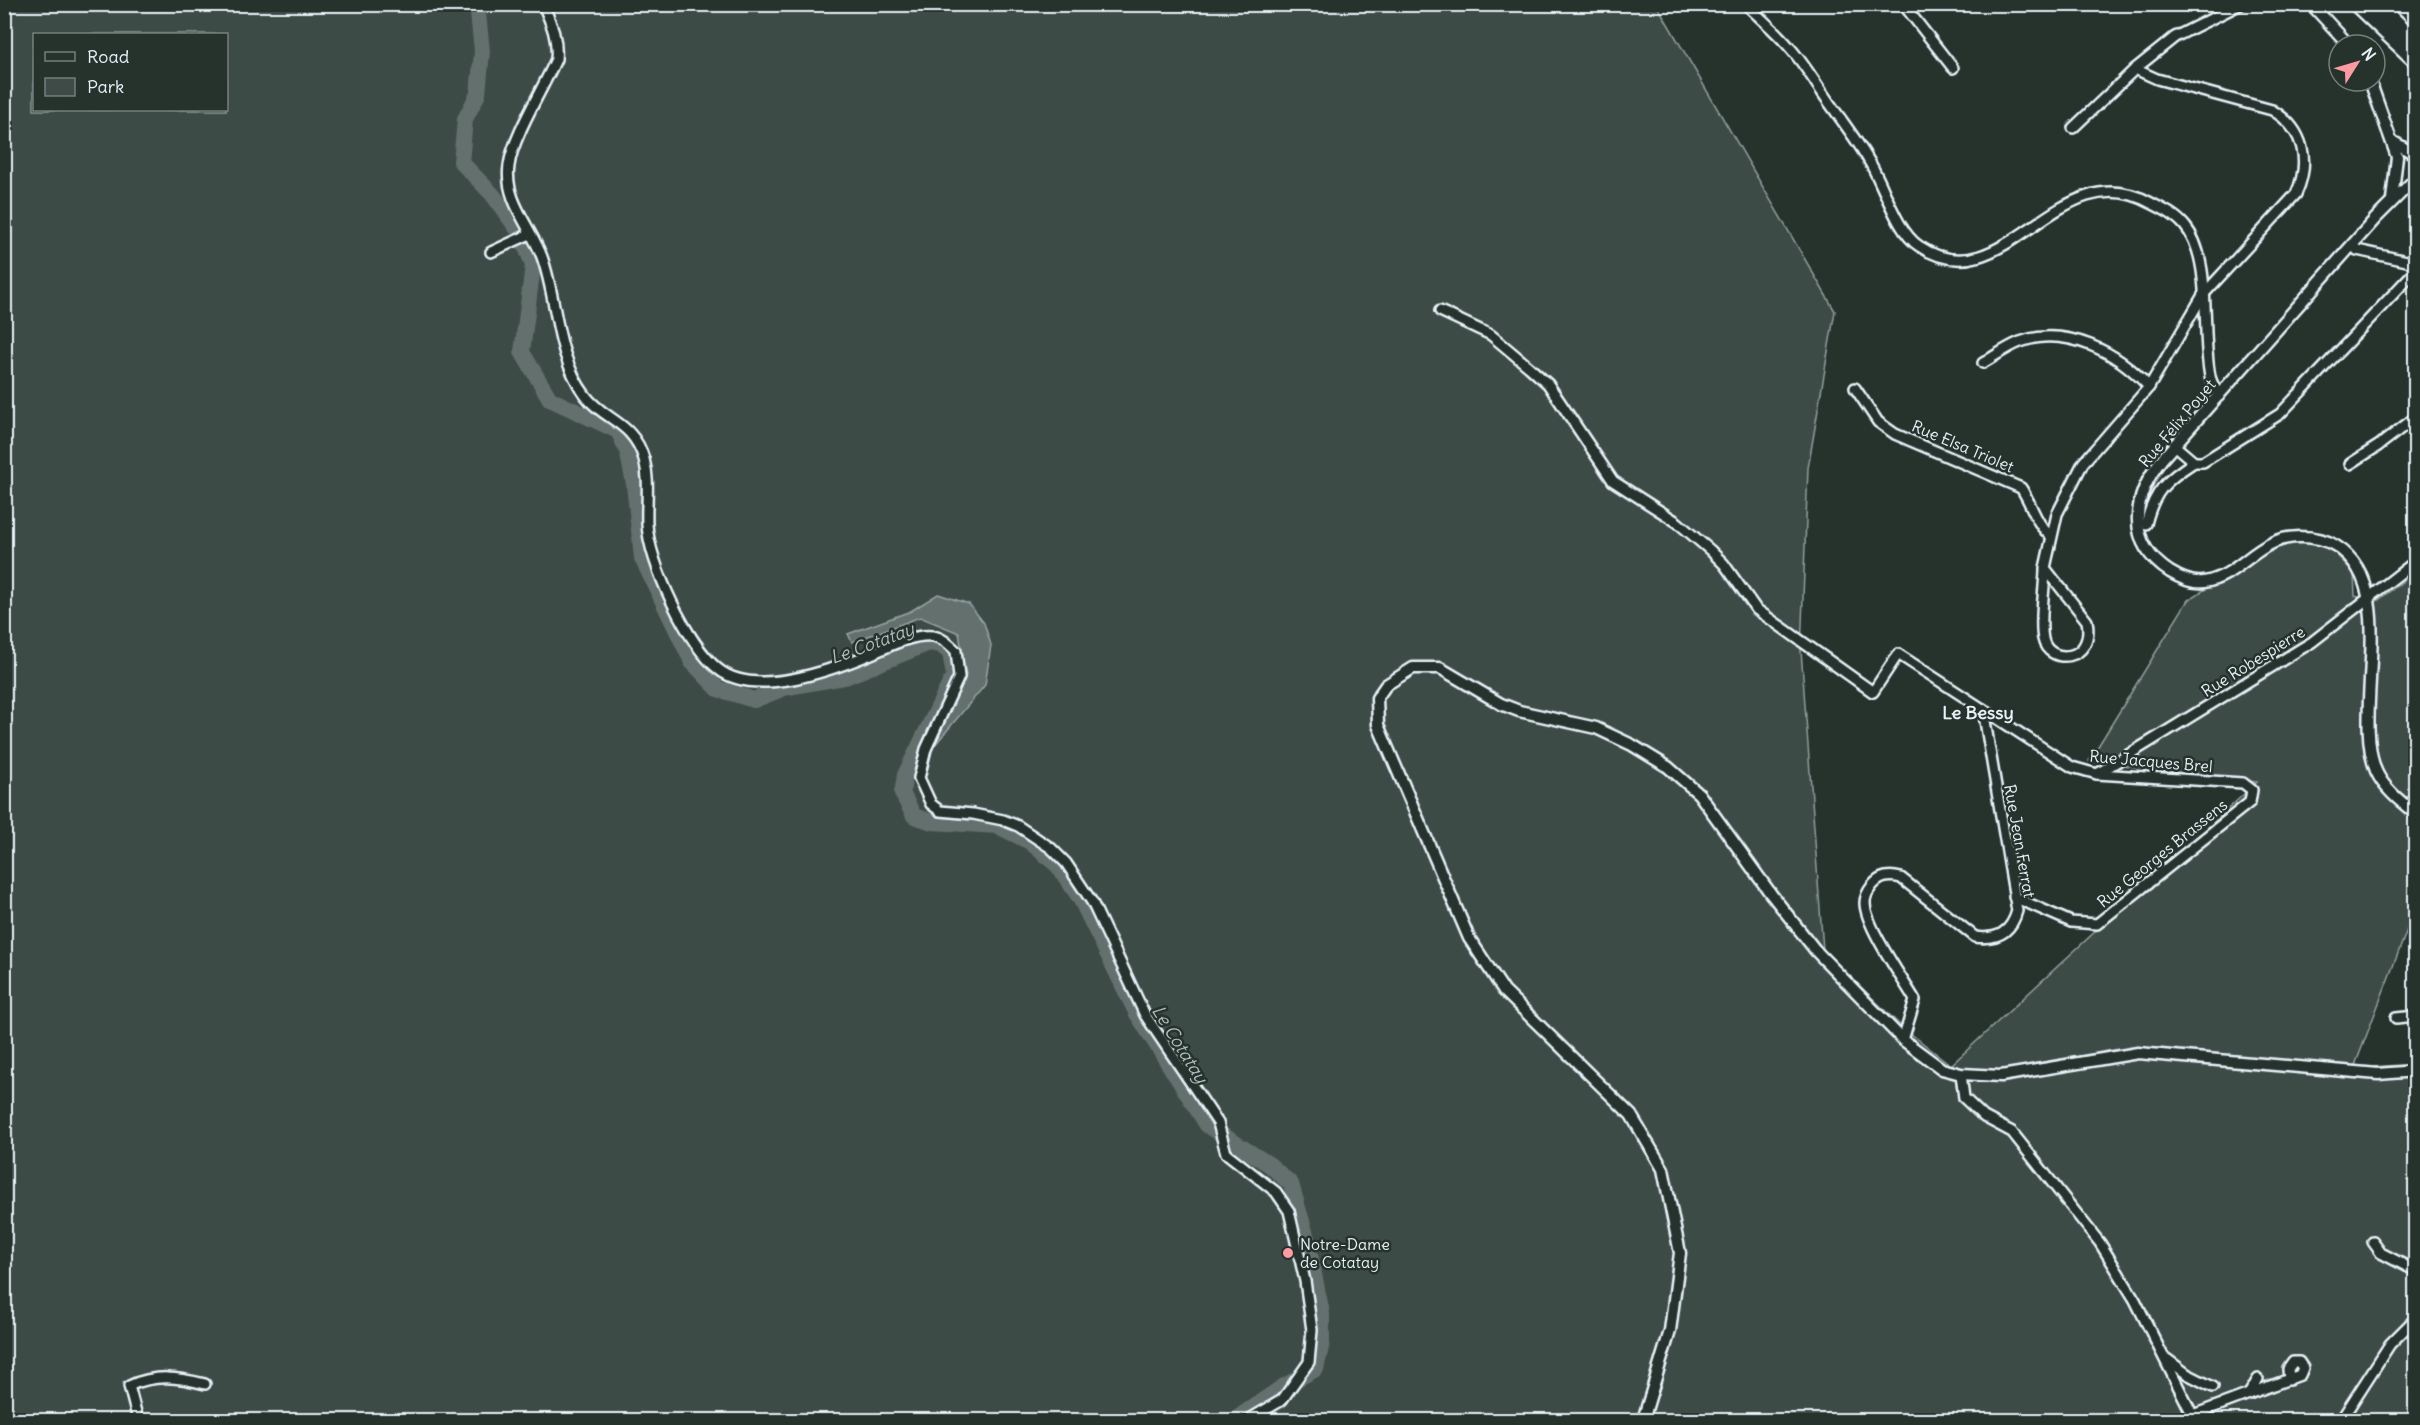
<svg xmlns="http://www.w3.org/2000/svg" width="2420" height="1425" font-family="Delius,sans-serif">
	<rect width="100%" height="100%" fill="#26332d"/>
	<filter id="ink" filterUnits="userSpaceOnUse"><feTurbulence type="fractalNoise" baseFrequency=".0167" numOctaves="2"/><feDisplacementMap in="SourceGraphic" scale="12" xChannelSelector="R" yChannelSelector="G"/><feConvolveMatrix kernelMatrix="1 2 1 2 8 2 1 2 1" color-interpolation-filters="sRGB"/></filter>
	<g filter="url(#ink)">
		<path fill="#3e4b47" stroke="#939ea0" stroke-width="1.5" fill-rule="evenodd" d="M4,5H1657L1835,311L1808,468L1801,650L1823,950L1901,1026L1951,1065L2257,782L2089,761L2188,600L2282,541L2304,542L2331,549L2354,573L2355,596L2376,602L2415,572V909L2354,1068L2415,1064V1420H5ZM34,34H226V110H34Z"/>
		<polygon fill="#636f6d" stroke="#98a3a5" stroke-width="1.5" points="938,594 969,604 984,623 991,645 985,685 934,746 966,676 959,633 920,617 852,642 848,634 911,611"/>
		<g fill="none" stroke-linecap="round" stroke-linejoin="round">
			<polyline stroke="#636f6d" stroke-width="16" points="477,4 482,51 478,94 465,119 461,162 493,195 521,234 533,265 522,352 550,399 618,431 627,450 634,484 642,558 692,662 718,689 754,700 784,688 845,677 929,643 941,645 950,653 954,675 905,775 902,793 914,816 932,822 998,826 1030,842 1058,866 1080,898 1136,1012 1207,1125 1270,1165 1291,1184 1306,1235 1322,1313 1322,1343 1316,1369 1284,1386 1234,1420"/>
			<g stroke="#e8f1f8" stroke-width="14">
				<g id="minor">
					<path d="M543,4C551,23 558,38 556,59C544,87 512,138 509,166C504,200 531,227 542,257C558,302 555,354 585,395C604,421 633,421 644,459C650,481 646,502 647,524C649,563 687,644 718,669C755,699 832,670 871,654C890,646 912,634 933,636C943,638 949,644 956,651L959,677L926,749L919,778L931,804L940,811L973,814L1003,820L1018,826L1051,848L1066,863L1092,902L1145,1015L1218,1123L1226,1153L1276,1192L1289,1211L1305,1281L1312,1330L1309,1362L1282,1400L1248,1420"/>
					<path d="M1746,4C1761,19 1778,33 1791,49C1805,65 1816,84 1828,101C1842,121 1857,140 1869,161C1884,185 1896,231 1919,246C2005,304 2057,151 2151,203C2163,209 2176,215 2185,226C2213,259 2201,333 2210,376C2211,383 2216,389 2219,396"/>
					<polyline points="1903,4 1953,68"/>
					<polyline points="2073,128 2135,69 2175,37 2241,4"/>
					<polyline points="2352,245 2357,250 2416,263"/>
					<polyline points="491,252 530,234"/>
					<polyline points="1440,311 1491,335 1529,367 1548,384 1613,481 1677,522 1710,550 1724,564 1756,609 1873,692 1898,654 2072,767 2097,774 2243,783 2252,790 2250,802 2097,924 2071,922 2014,897"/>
					<path d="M1983,363C1995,356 2007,347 2020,342C2066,325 2118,352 2149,387"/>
					<path d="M1855,388L1878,422L1895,434L2021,488C2032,504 2036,525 2051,536"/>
					<polyline points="2174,445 2194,462 2203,462 2280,414 2416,270"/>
					<polyline points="2350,464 2378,446 2416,417"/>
					<path d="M2146,524C2154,491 2166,480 2194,462"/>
					<path d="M2045,568L2087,621C2095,663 2048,665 2043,639C2039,620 2045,588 2045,568L2057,514L2083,463L2149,387L2203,295L2296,194C2311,161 2304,129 2272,110L2157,79L2135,69"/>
					<polyline points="2097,774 2312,642 2416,561"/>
					<polyline points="2396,1018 2416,1016"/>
					<path d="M1903,1040L1915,1000C1902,978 1865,925 1865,903C1865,897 1868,891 1872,886C1880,876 1889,875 1901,878L1975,937C1997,940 2011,933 2017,911L1983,709"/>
					<polyline points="1961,1074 1964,1098 1984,1117 2012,1132 2100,1243 2135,1300 2195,1420"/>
					<polyline points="2373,1242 2381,1253 2416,1271"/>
					<polyline points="2167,1359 2187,1374 2213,1387"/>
					<polyline points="2249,1394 2258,1379"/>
					<polyline points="2193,1415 2300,1375 2303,1368 2299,1362 2293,1362 2288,1369 2289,1380"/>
					<path d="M138,1420L129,1386C155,1374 178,1377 205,1384"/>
					<polyline points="2341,1420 2390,1344 2416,1318"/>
				</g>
			</g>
			<g stroke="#e8f1f8" stroke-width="15">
				<g id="tertiary">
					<polyline points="2311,4 2349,45"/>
					<polyline points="2370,81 2397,157 2392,200"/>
					<polyline points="2392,141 2416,155"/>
					<path d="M2416,178L2376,218L2162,459C2132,497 2125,543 2170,572C2180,578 2192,584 2204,582C2242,576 2257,536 2301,537C2313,537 2325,539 2336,546C2402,587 2351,709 2376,771C2384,789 2401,802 2416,814"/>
					<polyline points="1643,1420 1670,1331 1680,1253 1663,1169 1631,1115 1504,991 1469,938 1378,725 1377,698 1386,685 1413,668 1440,668 1501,704 1519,711 1596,728 1632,745 1668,767 1699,794 1771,894 1816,951 1903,1040 1942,1069 1961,1074 2001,1076 2138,1053 2378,1074 2416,1071"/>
				</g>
			</g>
			<g stroke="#e8f1f8" stroke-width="20">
				<g id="trunk">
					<polyline points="2357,4 2416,60"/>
					<polyline points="2376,4 2416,42"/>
				</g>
			</g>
			<use href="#minor" stroke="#26332d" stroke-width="9"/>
			<use href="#tertiary" stroke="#26332d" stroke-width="10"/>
			<use href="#trunk" stroke="#26332d" stroke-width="15"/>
		</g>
	</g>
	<circle fill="#ff9aa2" stroke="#26332d" stroke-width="2" cx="1288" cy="1253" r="6"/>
	<g text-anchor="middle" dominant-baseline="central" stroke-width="5" stroke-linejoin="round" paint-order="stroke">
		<g font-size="16" fill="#e8f1f8" stroke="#26332d">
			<text transform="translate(2177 423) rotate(-50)">Rue Félix Poyet</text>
			<text transform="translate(1963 446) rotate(23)">Rue Elsa Triolet</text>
			<text transform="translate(2253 661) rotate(-32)">Rue Robespierre</text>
			<text transform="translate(2151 761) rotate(5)">Rue Jacques Brel</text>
			<text transform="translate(2020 841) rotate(80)">Rue Jean Ferrat</text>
			<text transform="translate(2162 853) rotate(-39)">Rue Georges Brassens</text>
		</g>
		<g font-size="16" fill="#e8f1f8" stroke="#26332d" text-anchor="start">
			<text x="1300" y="1244">Notre-Dame<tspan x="1300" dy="18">de Cotatay</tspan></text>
		</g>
		<g font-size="18" font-style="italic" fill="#b3bdc0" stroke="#26332d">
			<text transform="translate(872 643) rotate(-20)">Le Cotatay</text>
			<text transform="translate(1180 1044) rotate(58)">Le Cotatay</text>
		</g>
		<g font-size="18" font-weight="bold" fill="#e8f1f8" stroke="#26332d">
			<text x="1978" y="712">Le Bessy</text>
		</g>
	</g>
	<rect width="2420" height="1425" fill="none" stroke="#26332d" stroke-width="24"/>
	<rect x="12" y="12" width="2396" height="1401" fill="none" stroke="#e8f1f8" stroke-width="2" filter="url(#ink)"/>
	<rect x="33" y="33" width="195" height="78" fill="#26332d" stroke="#747f7e" stroke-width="1.5"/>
	<rect x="45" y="52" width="30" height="9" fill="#26332d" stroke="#747f7e" stroke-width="1.5"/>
	<text x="87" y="63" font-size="18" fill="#e8f1f8">Road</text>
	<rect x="45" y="78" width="30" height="18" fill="#3e4b47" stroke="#747f7e" stroke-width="1.5"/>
	<text x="87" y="93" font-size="18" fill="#e8f1f8">Park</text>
	<g transform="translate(2357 63) rotate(53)"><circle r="28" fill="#26332d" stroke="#747f7e" stroke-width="1.5"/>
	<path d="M0-4.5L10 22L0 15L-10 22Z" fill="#ff9aa2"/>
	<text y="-9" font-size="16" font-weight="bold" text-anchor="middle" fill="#e8f1f8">N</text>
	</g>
</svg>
